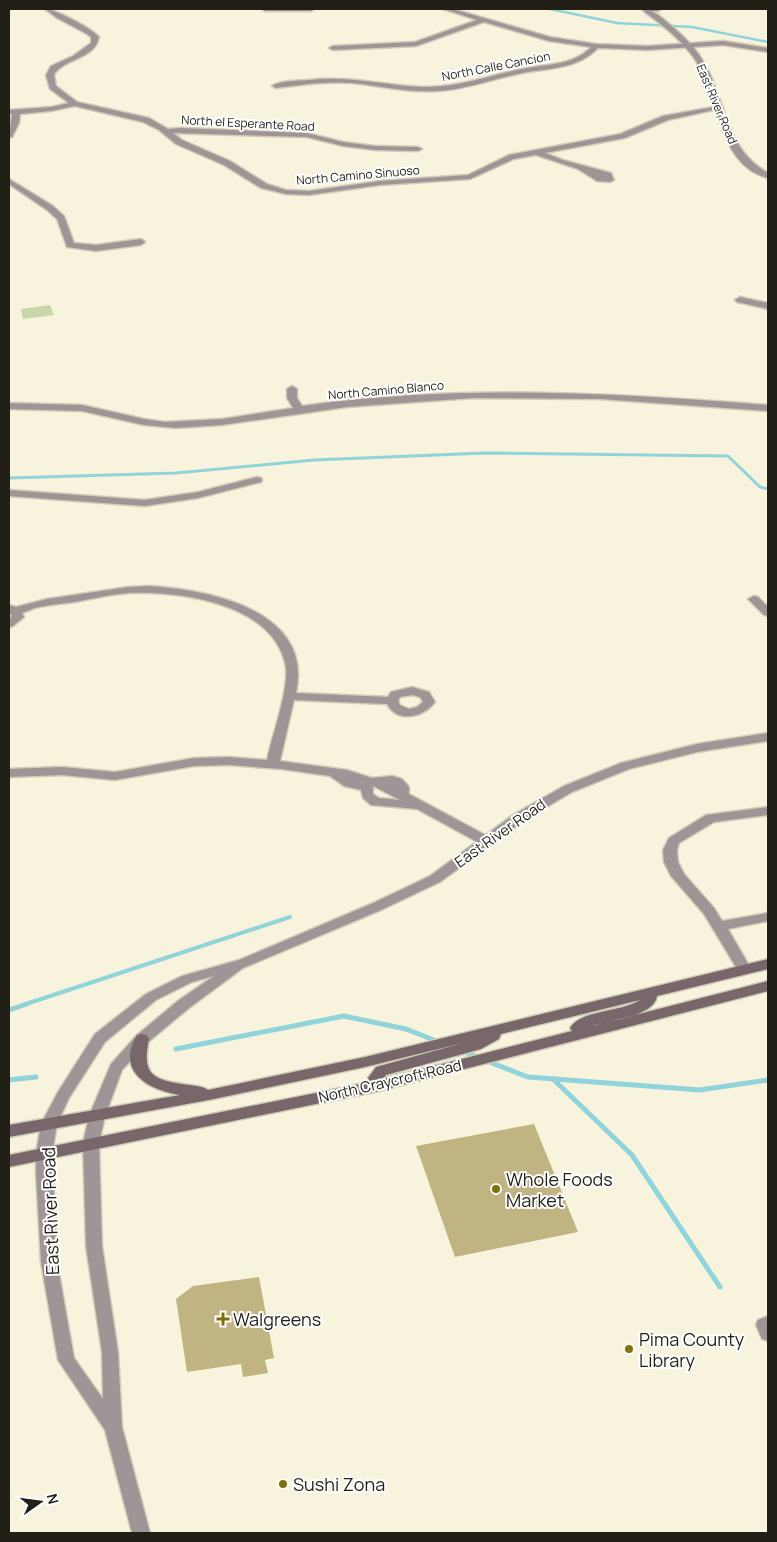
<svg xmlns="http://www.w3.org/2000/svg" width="777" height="1542" font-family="Manrope,sans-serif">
	<rect width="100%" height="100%" fill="#f8f3dc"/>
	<polygon fill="#c9d6a9" points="50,305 54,315 23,319 21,309"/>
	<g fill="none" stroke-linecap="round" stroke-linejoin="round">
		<polyline stroke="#90d3da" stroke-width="2.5" points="550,9 617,23 692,27 768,42"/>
		<polyline stroke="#90d3da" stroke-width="3" points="9,478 176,473 314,460 485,453 728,456 760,487 768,489"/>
		<polyline stroke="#90d3da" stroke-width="4" points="23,1005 290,917"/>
		<g stroke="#90d3da" stroke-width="5">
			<polyline points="9,1010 27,1004"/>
			<polyline points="176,1049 344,1016 406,1029 439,1042"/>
			<polyline points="464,1052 478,1057"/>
			<polyline points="487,1061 528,1077 700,1090 768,1080"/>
			<polyline points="553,1079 632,1155 720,1287"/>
			<polyline points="9,1080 36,1077"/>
		</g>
	</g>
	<g fill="#bfb482">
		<polygon points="534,1124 578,1232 455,1257 416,1146"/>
		<polygon points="259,1277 274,1358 265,1360 268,1373 243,1377 241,1364 187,1372 176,1299 193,1286"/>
	</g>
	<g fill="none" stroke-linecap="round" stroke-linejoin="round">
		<g stroke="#d1cdb8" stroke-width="3">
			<g id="minor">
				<path d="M45,9C55,9 91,28 99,37C95,60 63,58 54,75L56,86L77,102L149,118L168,129L180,128L307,133L343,142L375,146L418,147L422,149L418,151L375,150L343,146L307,137L173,133L182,140L230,161L267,184L286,190L309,191L380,181L468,175L509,155L620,134L663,116L719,106L723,108L668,120L625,138L545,153L563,160L611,173L614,180L610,182L597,181L578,169L536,155L514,159L470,179L380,185L309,195L286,194L261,188L224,165L176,144L159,130L143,122L75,106L51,111L20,114L19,123L12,137H9L12,114H9V110L51,107L69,103L50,89L46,75L51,66L73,56L91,43V37L87,34L57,18Z"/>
				<polygon points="262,9 314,9 311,11 265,11"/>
				<path d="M443,9H453L550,37L596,44L648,46L723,41L768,48V52L723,45L648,50L598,48C579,68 553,68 528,72C498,77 469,89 439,91C409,93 381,86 352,83C326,81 301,85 276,88L272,86C281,80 298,81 309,80C349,75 387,86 426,87C461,87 493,74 527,68C549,64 574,65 591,47L549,41L484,22L416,46L333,50L329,48L333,46L415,42L477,20Z"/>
				<polygon points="644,9 661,9 658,11 645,11"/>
				<polygon points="9,179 53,206 64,216 74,243 96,245 141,239 145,242 141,245 96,251 67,247 57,219 47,210 9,184"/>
				<polygon points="740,297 768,303 768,309 737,302 735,300"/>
				<path d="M292,386L297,389V398L302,406C457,384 612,393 768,405V411L600,399L473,398L347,407L222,425L176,428L144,425L82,411L9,409V403L82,405L144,419L165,422L222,419L293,408L287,398V389Z"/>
				<polygon points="257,477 261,478 262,480 261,482 198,498 145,506 9,496 9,490 145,500 198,492"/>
				<path d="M150,586C209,590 314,610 296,693L388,697L391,692L412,687L429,692L435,702C424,717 398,724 387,704L294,700L280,761L347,770L372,778L392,776L402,779L409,787V794L491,838L493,841L491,844H481L417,809L371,805L363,798L361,790L344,786L330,776L281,769L229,765L194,766L115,780L62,775L9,777V769L62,767L115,772L194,758L229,757L267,760C272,735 291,685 285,663C271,603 180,591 129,593C113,594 96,598 80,601C65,604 50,604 35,608L22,613L24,617L13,626L9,627V619L12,616L9,612V605L16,607L47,599L128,587ZM412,695L420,697L423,702L417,707L409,709L400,705L398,701L400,697ZM373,786L400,800L379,798L373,794Z"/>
				<polygon points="754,596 758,597 768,607 768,616 764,615 748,599"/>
				<polygon points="768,807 768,815 714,822 679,843 677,850 678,862 684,874 714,908 722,921 768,913 768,921 728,929 751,969 749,972 739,972 704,914 671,876 664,862 663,850 669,838 706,815"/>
				<polygon points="768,1316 768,1341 762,1339 756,1325 758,1320"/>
			</g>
		</g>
		<g stroke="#d1cdb8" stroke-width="3">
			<g id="tertiary">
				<path d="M642,9C652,9 660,16 668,23C683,35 697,49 706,66C727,106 725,148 768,173V178C717,165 719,95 694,58C685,45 672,33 659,23C654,18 646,14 642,9Z"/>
				<path d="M768,733V741L697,752L629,769L572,792L523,821L440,882L381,910L243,968L189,1008L147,1043L122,1070L105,1116L99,1143L102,1246L118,1352L122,1427L150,1533H132L105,1430L58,1360L41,1262L36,1173V1154L41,1124L58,1092L95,1034L146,994L182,976L239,960L371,904L430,876L513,815L564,786L621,763L697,744ZM214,976L179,1000L137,1035L111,1064L89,1116L83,1143L86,1246L102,1352L103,1399L74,1358L57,1262L52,1154L57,1124L69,1098L105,1042L156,1000L192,982Z"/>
			</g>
		</g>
		<g stroke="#d1cdb8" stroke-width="3">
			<path id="secondary" d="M768,959V969L657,996C654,1017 609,1020 592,1026L768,981V991L379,1091L9,1167V1155L370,1082L368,1078L376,1067L463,1043L365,1067L214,1099L9,1137V1125L180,1095C149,1090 115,1072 137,1035L142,1034L147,1035L149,1039C141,1077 154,1080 189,1085C196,1086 203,1086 208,1090L365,1057ZM640,1000C623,1012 580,1010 570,1028L572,1031L383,1079L386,1075L481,1049L499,1039L501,1034Z"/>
		</g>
		<use href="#minor" fill="#9f9496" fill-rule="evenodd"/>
		<use href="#tertiary" fill="#9f9496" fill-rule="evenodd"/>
		<use href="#secondary" fill="#77676a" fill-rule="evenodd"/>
	</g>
	<g fill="#826f0e" stroke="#fff" stroke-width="2">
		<circle cx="496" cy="1189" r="5"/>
		<path d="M220.5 1311.5h5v5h5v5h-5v5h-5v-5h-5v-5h5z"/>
		<circle cx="629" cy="1349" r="5"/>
		<circle cx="283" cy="1484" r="5"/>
	</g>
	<g text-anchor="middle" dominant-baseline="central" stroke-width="4" stroke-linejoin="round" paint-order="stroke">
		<g font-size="12" fill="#211f16" stroke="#fff">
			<text transform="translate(496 66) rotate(-11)">North Calle Cancion</text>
			<text transform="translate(717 104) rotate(67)">East River Road</text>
			<text transform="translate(248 123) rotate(3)">North el Esperante Road</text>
			<text transform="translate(358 175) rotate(-5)">North Camino Sinuoso</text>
			<text transform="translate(386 390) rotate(-5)">North Camino Blanco</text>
		</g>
		<g font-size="15" fill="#211f16" stroke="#fff">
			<text transform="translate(500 833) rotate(-35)">East River Road</text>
			<text transform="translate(390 1081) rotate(-13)">North Craycroft Road</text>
		</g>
		<g font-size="18" fill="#211f16" stroke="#fff" text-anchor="start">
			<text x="506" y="1179">Whole Foods<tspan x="506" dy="21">Market</tspan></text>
			<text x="233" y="1319">Walgreens</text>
			<text x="639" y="1339">Pima County<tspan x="639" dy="21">Library</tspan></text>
			<text x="293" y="1484">Sushi Zona</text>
		</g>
		<g font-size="18" fill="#211f16" stroke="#fff">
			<text transform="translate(50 1211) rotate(-92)">East River Road</text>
		</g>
	</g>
	<rect width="777" height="1542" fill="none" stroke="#211f16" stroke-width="20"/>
	<g transform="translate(40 1502) rotate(76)" stroke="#ffffff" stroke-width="4" paint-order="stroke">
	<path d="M0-4L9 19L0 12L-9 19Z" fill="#211f16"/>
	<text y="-8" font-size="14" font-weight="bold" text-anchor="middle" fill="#211f16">N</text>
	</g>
</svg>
